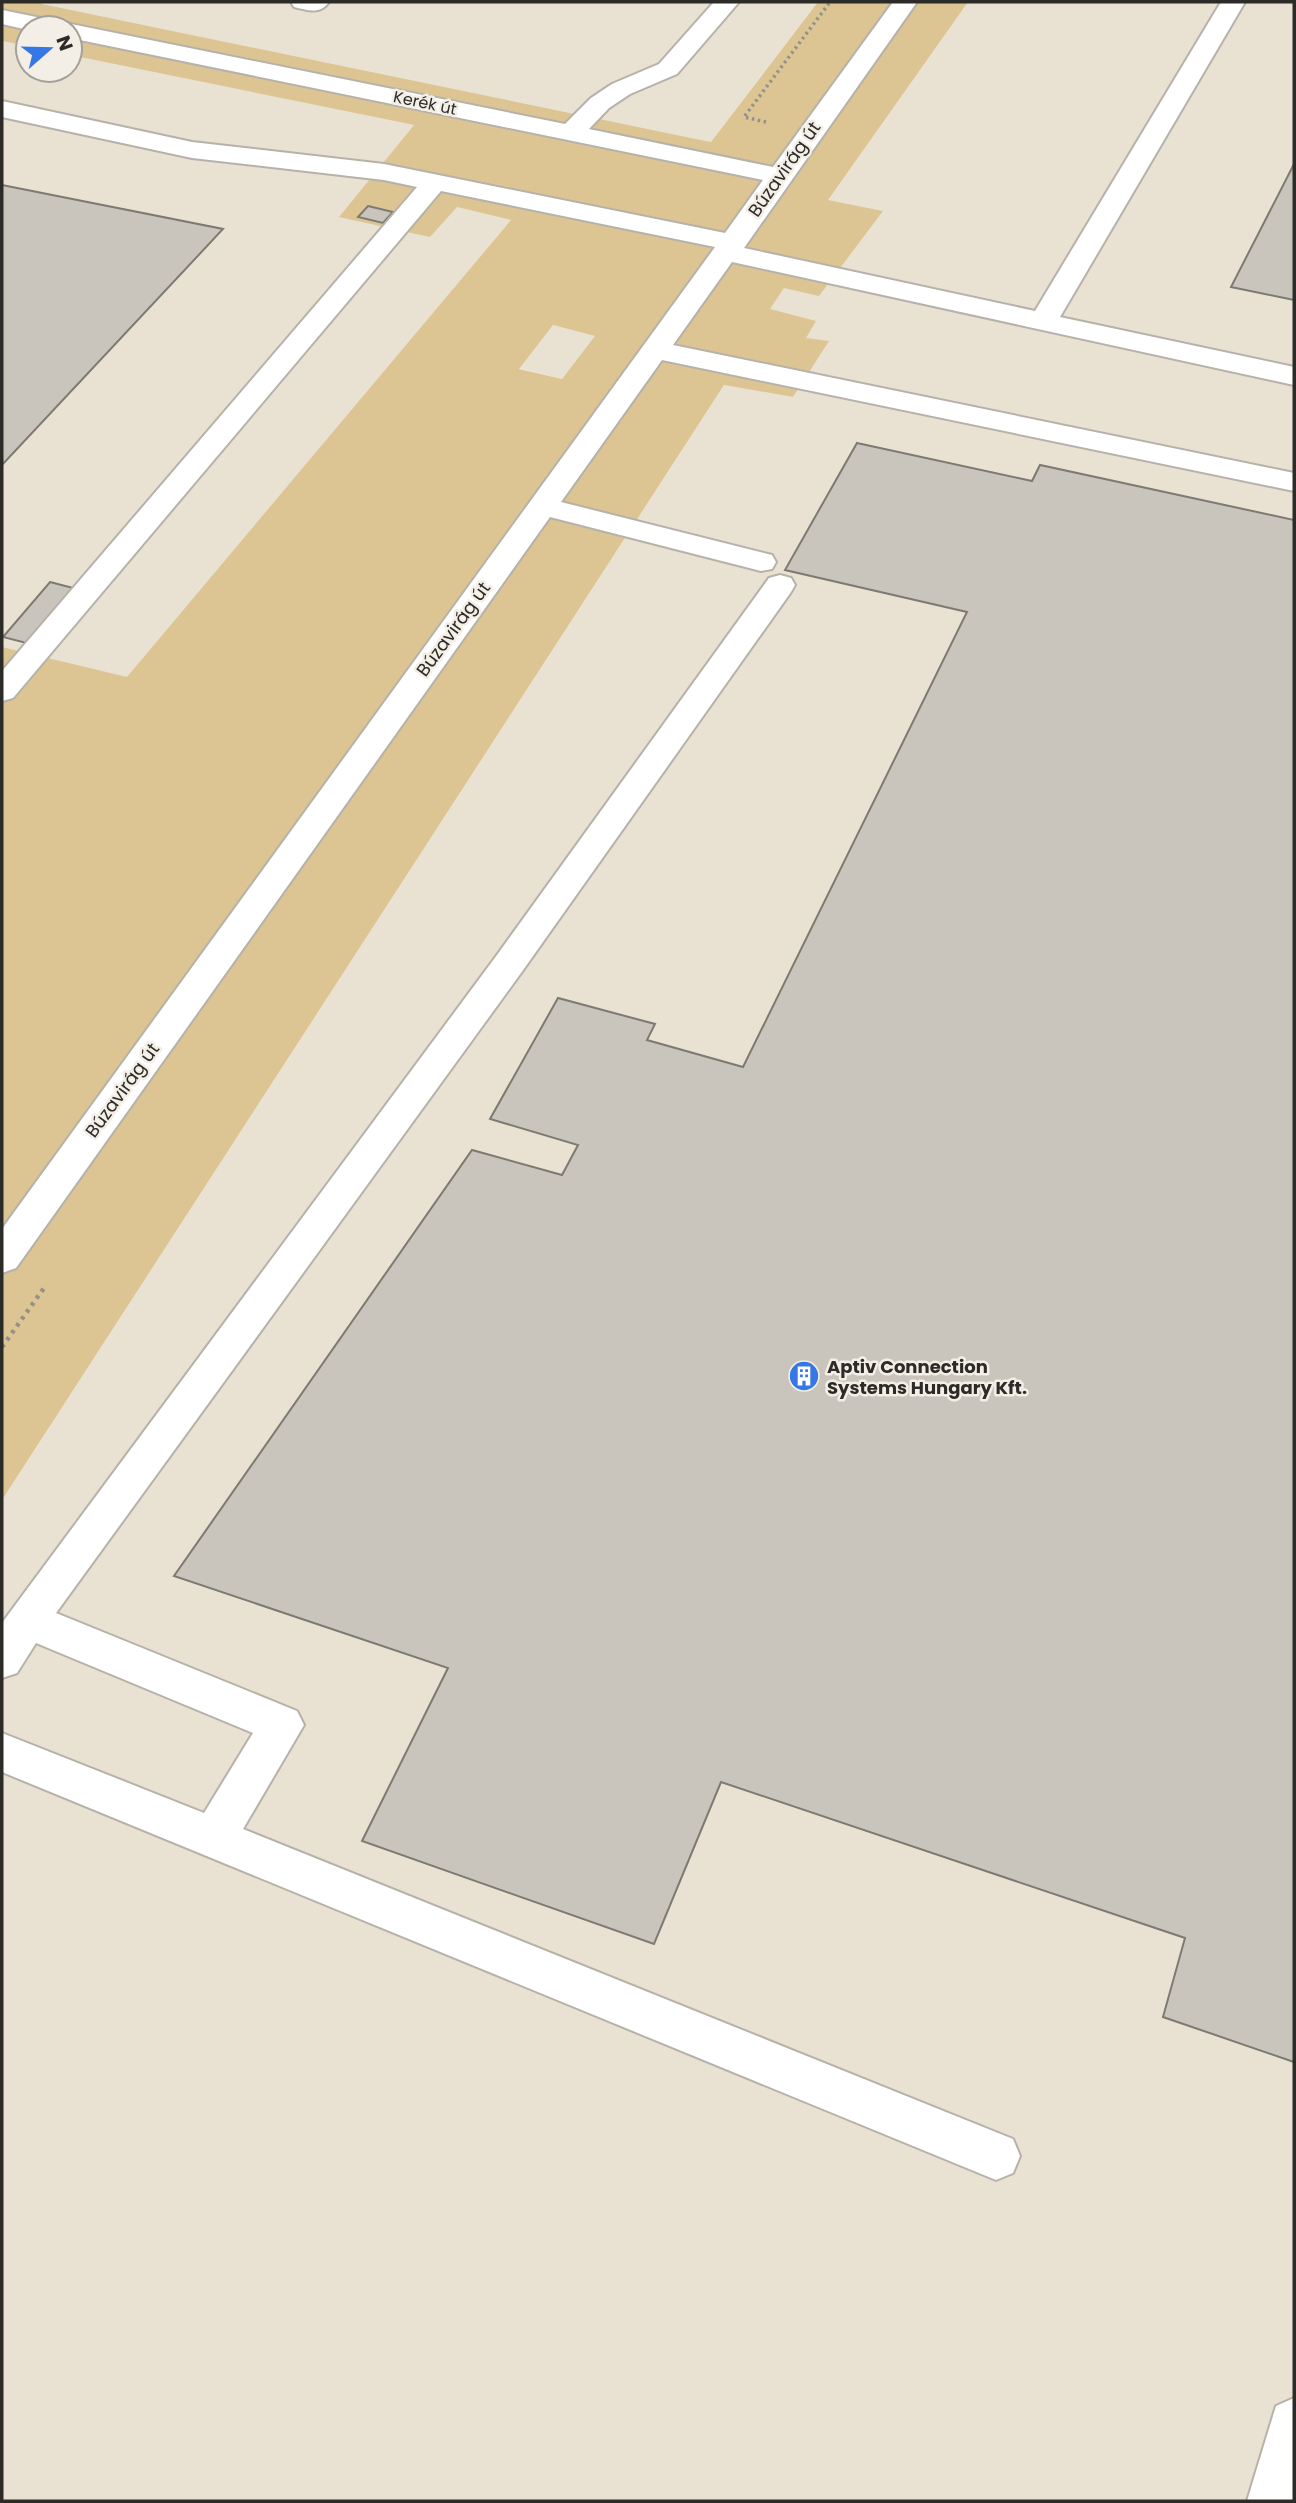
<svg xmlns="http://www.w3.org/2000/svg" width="1296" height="2503" font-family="Poppins,sans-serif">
	<rect width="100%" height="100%" fill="#f3efe6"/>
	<g fill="#e9e2d3">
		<polygon points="41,2 818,2 711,142 42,4"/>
		<polygon points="968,2 1294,2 1294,2501 2,2501 2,1500 724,385 794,397 805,338 815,321 769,310 784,288 882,211 827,200"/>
		<polygon points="2,41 28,46 28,70 70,70 70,55 414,125 340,217 457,207 511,220 127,678 2,647"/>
		<polygon points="553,325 596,336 562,379 518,368"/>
	</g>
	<path fill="#dcc593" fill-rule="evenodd" d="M2,2H41L42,4L711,142L818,2H968L828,200L883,211L819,296L784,288L770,309L816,321L806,338L829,341L793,397L724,385L2,1500V647L127,677L511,220L457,207L430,237L339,217L414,125L70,55V28H28V46L2,41ZM553,325L595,336L562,379L519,369Z"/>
	<g fill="#c9c5bd" stroke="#7d7a72" stroke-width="2">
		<polygon points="1294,164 1294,300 1231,287"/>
		<polygon points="2,185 223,229 2,465"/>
		<polygon points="368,206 393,212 383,223 358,217"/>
		<polygon points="857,443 1032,481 1040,465 1294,520 1294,2062 1163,2017 1185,1938 721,1782 654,1944 362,1841 448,1668 174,1576 472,1150 562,1175 578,1145 490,1119 558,998 655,1024 647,1040 743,1067 967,612 785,570"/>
		<polygon points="50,582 81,590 34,645 3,637"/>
	</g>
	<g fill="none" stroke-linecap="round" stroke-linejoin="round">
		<g stroke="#b6b2aa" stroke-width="4">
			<g id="minor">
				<path d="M291,2H329C320,15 307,10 294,7Z"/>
				<polygon points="714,2 739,2 677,74 630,94 609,108 589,129 773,167 893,2 917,2 744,248 1035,311 1221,2 1245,2 1060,317 1294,367 1294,385 732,262 673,345 1294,473 1294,491 662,360 561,502 772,555 776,562 772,569 761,571 550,517 16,1268 2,1273 2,1229 715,247 441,191 13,698 2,701 2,671 417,187 384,180 192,158 2,117 2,101 192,142 384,164 725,233 763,180 70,38 70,28 28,30 2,24 2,10 565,124 591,98 612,84 659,64"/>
				<polygon points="780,575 791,578 795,585 791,592 521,973 56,1613 297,1711 304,1725 243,1829 1013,2139 1020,2156 1013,2173 996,2180 2,1772 2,1733 204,1813 253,1733 36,1643 17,1673 2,1678 2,1623 497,955 769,578"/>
				<polygon points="1294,2398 1294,2501 1247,2501 1276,2406"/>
			</g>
		</g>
		<polyline stroke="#94918b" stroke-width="3.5" stroke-dasharray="2.5 3.5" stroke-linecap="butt" points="766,122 744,117 830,2"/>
		<polyline stroke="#94918b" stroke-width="4.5" stroke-dasharray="3.5 5" stroke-linecap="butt" points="2,1347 44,1288"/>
		<use href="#minor" fill="#fff" fill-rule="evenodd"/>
	</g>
	<defs>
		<g id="building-disc" transform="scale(1.575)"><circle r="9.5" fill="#3577e5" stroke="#f3efe6"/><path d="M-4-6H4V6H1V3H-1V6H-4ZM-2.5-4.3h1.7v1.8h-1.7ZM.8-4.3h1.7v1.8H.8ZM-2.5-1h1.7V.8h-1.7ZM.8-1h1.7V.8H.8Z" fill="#fff"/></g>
	</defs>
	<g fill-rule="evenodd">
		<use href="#building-disc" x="804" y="1376"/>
	</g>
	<g text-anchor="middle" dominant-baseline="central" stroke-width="5" stroke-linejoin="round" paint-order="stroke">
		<g font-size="16" fill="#2d2b28" stroke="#f3efe6">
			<text transform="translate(425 103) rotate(12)">Kerék út</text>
		</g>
		<g font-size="18" fill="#2d2b28" stroke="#f3efe6">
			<text transform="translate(784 169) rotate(-55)">Búzavirág út</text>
			<text transform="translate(453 629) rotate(-54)">Búzavirág út</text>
			<text transform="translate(122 1090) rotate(-54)">Búzavirág út</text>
		</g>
		<g font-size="18" font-weight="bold" fill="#2d2b28" stroke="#f3efe6" text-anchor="start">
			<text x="827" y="1366">Aptiv Connection<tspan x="827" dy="21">Systems Hungary Kft.</tspan></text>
		</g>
	</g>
	<rect width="1296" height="2503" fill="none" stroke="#2d2b28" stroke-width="7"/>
	<g transform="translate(49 49) rotate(70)"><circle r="33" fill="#f3efe6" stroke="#a4a19a" stroke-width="2"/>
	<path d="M0-5L12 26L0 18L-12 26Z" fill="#3577e5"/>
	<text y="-10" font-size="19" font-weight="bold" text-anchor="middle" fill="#2d2b28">N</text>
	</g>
</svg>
